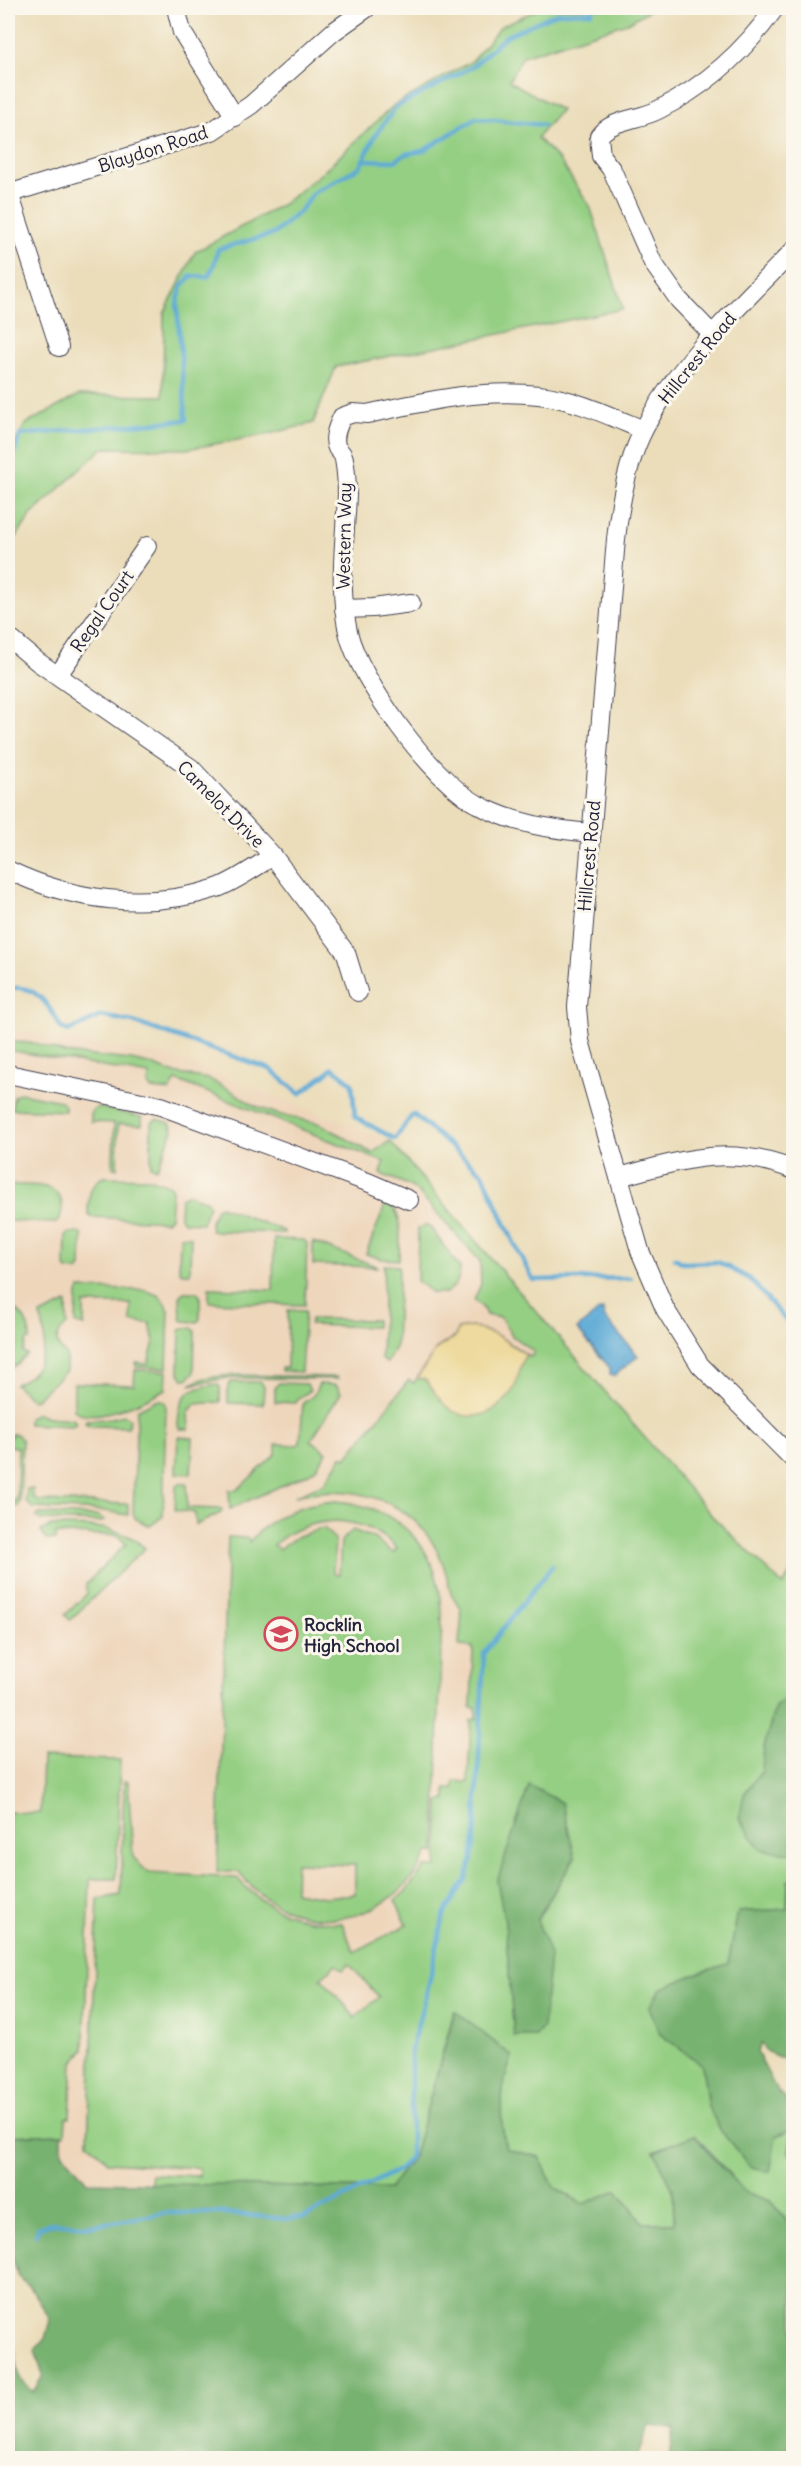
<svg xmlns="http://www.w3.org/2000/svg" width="801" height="2466" font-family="Delius,sans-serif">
	<rect width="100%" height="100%" fill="#fbf7ec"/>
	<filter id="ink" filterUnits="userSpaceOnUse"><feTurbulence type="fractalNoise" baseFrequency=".0167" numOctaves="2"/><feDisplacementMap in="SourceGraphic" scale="12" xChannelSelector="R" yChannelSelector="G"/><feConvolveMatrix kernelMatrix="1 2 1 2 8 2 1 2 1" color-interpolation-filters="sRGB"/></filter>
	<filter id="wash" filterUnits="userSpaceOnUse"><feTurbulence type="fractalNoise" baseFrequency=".008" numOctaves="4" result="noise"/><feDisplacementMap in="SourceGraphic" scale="24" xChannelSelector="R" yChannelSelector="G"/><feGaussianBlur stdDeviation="1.35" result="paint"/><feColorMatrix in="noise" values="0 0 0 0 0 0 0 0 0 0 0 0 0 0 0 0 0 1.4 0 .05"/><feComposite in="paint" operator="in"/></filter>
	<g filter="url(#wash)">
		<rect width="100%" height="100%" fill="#ebddba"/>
		<polygon fill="#eed6bb" points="8,1029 171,1056 390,1141 667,1466 389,2189 87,2182 62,2152 61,2134 8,2136"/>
		<g fill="#95cf83" stroke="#5c785f" stroke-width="1.5" fill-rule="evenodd">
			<polygon points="541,8 653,8 627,23 523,56 509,81 561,110 537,138 560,161 590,206 623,309 336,367 313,423 265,435 187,449 103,448 31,515 8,550 8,453 26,424 79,395 163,396 164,314 195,252 283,204 324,171 394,105 472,61 501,26"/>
			<path d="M8,1042L35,1043L64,1053L131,1060L149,1064L173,1073L209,1079L232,1091L253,1105L277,1114L321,1124L372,1153L390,1141L712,1516L783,1585L792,1571L793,1572V1693L775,1707L764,1747L762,1771L744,1794L761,1849L793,1853V1879L788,1881V1909L738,1912L728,1964L695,1974L660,2034L702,2065L708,2107L776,2136L793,2129L789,2152L793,2160V2228L770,2201L745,2192L695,2135L654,2151L673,2190L674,2223H643L617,2190L583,2204L554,2187L539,2157L506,2149C498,2113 500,2091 512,2056L454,2012L414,2155L389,2189L151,2184V2174L199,2176V2168L108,2162L88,2142L98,1899L121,1895L124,1781H128L133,1857L148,1873L237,1878C265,1910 300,1923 342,1923L354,1952L407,1925L395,1900L404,1893L425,1867H437L439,1801L446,1800V1789H454V1781L468,1782L471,1720L476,1719V1708H471L473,1647L459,1646C459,1635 463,1620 461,1609C460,1604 453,1599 451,1594C448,1582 446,1570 441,1559C415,1499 354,1482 295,1496L325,1483L342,1456L346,1458L409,1380L414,1383L437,1348L455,1337L458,1329C487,1324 507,1342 531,1357L534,1352L512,1336L501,1318L486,1315L483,1308L474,1300L481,1284L480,1261L417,1191L408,1185L381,1174L384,1162L176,1080L170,1091L151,1089L148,1085L149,1075L8,1050ZM575,1857L537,1920L514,2035L505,1921L497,1881ZM336,1964L343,1970L349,1964L379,1997L354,2018L352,2013L321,1978Z"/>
			<polygon points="20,1093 61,1101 65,1106 65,1111 12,1109 14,1096"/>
			<polygon points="97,1107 142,1117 142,1125 118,1124 117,1168 113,1168 114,1123 91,1122 91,1113"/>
			<polygon points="157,1119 170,1123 173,1130 158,1167 155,1168 151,1166 151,1123"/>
			<path d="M103,1177L148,1178L169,1185L172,1190L170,1217L166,1221L92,1217L88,1213C89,1198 88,1185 103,1177Z"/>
			<path d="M8,1185C25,1186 59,1180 62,1205C62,1213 61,1218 56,1223L8,1221Z"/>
			<polygon points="188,1194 207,1201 209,1205 202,1223 183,1222 180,1217 181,1198"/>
			<path d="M386,1203C406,1211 399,1241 399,1260L382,1259L366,1254Z"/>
			<polygon points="220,1206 284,1231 284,1233 211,1231 210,1224 216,1208"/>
			<path d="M425,1225L430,1227L460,1268C460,1279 455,1287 446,1293H432L417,1281L418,1229Z"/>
			<polygon points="70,1233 79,1233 82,1235 81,1267 78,1271 67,1270 65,1267 66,1235"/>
			<polygon points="180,1236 191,1236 190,1273 182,1273 179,1270"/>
			<polygon points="274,1239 304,1240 307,1243 305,1305 209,1302 209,1288 273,1290"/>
			<polygon points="313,1242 378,1267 313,1265"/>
			<polygon points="384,1265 399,1266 396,1345 387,1363 381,1359"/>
			<polygon points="80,1289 145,1290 160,1296 169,1310 167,1368 136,1367 136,1363 148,1364 154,1342 150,1323 131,1322 131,1304 84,1304 84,1326 76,1324 77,1296"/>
			<polygon points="184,1292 197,1292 200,1296 200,1319 197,1322 183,1321 181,1319 180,1295"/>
			<path d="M67,1303V1325C56,1334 52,1345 66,1354V1371L36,1399L32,1400L15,1384C44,1373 50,1341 40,1315Z"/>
			<path d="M8,1305C22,1311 30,1324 30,1340H27L23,1352L27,1354L18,1364L8,1370Z"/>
			<polygon points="288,1310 305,1311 301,1372 281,1371 281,1368 287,1368"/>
			<polygon points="311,1319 376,1320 376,1327 310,1325"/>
			<polygon points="183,1328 192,1328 195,1331 194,1373 187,1379 183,1379 179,1373 180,1330"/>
			<path d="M135,1370L167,1371L166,1389C146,1400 95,1425 74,1410V1383L134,1385Z"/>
			<polygon points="233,1375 337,1377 338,1379 227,1378 189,1385 205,1378"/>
			<polygon points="231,1382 261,1382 264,1387 263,1404 228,1403 228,1386"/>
			<polygon points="279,1383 307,1384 310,1391 298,1398 296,1403 275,1402 275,1387"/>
			<path d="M217,1384L220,1387V1402L195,1404L188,1413L189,1429H180L178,1426C179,1395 186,1389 217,1384Z"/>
			<polygon points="319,1384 336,1385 341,1393 311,1440 327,1452 316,1468 309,1473 230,1509 229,1490 237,1490 276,1454 276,1444 297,1445 300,1443 303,1403 314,1395"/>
			<polygon points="156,1400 162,1400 166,1404 163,1516 150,1526 136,1519 133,1514 137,1410"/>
			<polygon points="37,1413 48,1417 73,1419 76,1423 73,1426 28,1424 28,1418"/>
			<polygon points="124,1415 130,1419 128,1427 92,1426 85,1423 86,1420 108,1419"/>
			<polygon points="12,1434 17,1434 22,1440 20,1502 18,1506 8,1507 8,1501 17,1500 18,1447 8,1446 8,1438"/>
			<polygon points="178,1437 193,1438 191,1474 176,1473"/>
			<polygon points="179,1484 187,1484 187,1508 222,1509 221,1513 196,1525 195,1513 175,1510 176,1486"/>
			<polygon points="27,1489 33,1489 33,1497 39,1501 128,1504 128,1515 106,1511 33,1508 26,1502"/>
			<path d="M337,1501C401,1508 439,1548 442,1612L435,1852H428C388,1932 295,1941 238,1872H217L228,1537L248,1538L249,1542C273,1514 302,1503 337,1501ZM337,1521C360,1523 382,1531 397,1549L393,1553L375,1539L353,1530L341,1541L339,1574L333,1573L335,1540L324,1528L298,1536L279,1549L274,1545C291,1528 314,1522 337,1521ZM296,1863L355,1865V1894L325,1897L295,1892Z"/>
			<polygon points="39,1514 98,1516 104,1520 101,1522 41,1520 36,1517"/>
			<path d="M51,1526C83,1527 120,1523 145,1548L70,1620L65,1615L87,1594L86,1584L126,1544L117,1535L56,1534V1540H46L41,1531Z"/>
			<polygon points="42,1758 120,1760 116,1879 90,1879 84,2050 73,2062 70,2117 66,2117 65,2134 8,2136 8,1812 40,1813"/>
		</g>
		<g fill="#78b271" stroke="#4d6a56" stroke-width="1.5">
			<polygon points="793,1693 793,1853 761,1850 739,1818 744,1794 762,1771 764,1747 775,1707"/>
			<polygon points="529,1785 562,1803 575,1857 537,1919 550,1955 543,2027 536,2036 514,2036 505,1921 497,1881"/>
			<polygon points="793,1879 794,1970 787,2016 793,2022 793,2059 785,2059 765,2051 761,2043 757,2052 777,2091 793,2104 793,2160 789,2152 793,2129 776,2136 770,2172 751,2168 721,2131 708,2107 702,2065 660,2034 649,2008 660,1989 695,1974 728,1964 738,1912 787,1909 788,1881"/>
			<path d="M455,2011L512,2056C500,2090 498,2113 506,2149L539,2157L554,2187L583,2204L617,2190L643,2223H674L673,2190L654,2151L695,2135L708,2152L745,2192L770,2201L793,2228L794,2440L788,2448L767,2458H669L673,2428L648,2426L637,2458H20L18,2456L8,2455V2345L14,2348L20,2379L33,2392L43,2376L35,2350L45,2339L50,2320L34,2292L18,2275L8,2245V2136L62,2134V2152L87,2182L389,2189L414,2155Z"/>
		</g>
		<path fill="#eeda9e" stroke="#887e6c" stroke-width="1.5" d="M472,1327L495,1334L529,1356H525C518,1367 520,1379 513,1390C498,1414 469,1426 446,1406C438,1399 432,1388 426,1380L417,1378L437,1348L455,1337L458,1329Z"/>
		<polygon fill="#5daad6" stroke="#406688" stroke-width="1.5" points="603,1310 604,1317 638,1356 614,1376 610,1374 610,1368 577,1329 599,1311"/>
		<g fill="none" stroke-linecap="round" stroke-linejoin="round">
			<g stroke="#5daad6" stroke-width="4.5">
				<polyline points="363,160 395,161 405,154 423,151 476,118 543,125"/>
				<polyline points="8,474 20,435 186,420 177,304 182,286 191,276 208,277 214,265 218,249 274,234 301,210 313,193 360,167 376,134 396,107 472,67 506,36 557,13 592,12 592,8"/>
				<path d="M8,989C35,982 50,1006 61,1028L69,1031L101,1016L133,1022L270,1069L300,1094L333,1068L352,1083L355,1117L395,1139L413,1114L483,1174L513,1241L533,1280L631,1278"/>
				<polyline points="675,1258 683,1263 718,1262 750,1279 794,1330"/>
				<polyline points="36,2235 39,2227 52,2223 91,2226 165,2213 223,2213 286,2219 305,2217 400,2169 411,2155 411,2049 429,1983 444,1915 466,1879 472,1859 475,1836 484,1653 552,1566"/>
			</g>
		</g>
	</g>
	<g filter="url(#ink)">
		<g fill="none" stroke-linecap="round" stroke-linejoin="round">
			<g stroke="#403e4e" stroke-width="20">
				<g id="minor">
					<polyline points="176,8 182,32 235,117"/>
					<polyline points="9,193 59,347"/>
					<polyline points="8,194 212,131 251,105 333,32 367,8"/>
					<path d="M794,250C740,306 680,360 644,429C627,462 620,502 616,539L577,1007L580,1041L640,1251L665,1309L700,1365L794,1460"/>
					<path d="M712,334L679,300L653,263L612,170L601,156L599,136C612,119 639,120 658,110C706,86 744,52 775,8"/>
					<polyline points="344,609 373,608 411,603"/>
					<polyline points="8,637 38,662 191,768 273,856 346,953 358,992"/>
					<polyline points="58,675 147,546"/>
					<path d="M591,833C551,829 513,824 477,804C433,781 359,680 348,632C338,586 345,541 347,495C347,484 346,470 344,459C343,453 340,452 337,448C332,438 338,426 342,417L353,413L367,414C424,402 480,388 539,395C575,399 610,416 643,430"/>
					<path d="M8,870C72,901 147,911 217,888C236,881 255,867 273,856"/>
					<polyline points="8,1074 161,1106 370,1183 409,1200"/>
					<path d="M619,1177C683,1160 729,1144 794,1170"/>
				</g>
			</g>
			<use href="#minor" stroke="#fff" stroke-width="18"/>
		</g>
	</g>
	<defs>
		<g id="school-ring" transform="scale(1.725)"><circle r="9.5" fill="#fbf7ec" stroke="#d1495b" stroke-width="1.5"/><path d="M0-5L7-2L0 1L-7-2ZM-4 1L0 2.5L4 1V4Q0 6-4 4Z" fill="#d1495b"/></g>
	</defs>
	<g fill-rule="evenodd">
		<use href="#school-ring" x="281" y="1634"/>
	</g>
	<g text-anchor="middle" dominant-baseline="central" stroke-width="6" stroke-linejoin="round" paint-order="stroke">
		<g font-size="18" fill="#22223b" stroke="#fbf7ec">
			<text transform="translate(153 149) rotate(-18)">Blaydon Road</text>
			<text transform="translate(697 358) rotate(-51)">Hillcrest Road</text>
			<text transform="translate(344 536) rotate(-89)">Western Way</text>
			<text transform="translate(102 611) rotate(-55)">Regal Court</text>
			<text transform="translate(221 804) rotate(45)">Camelot Drive</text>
			<text transform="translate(589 856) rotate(-85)">Hillcrest Road</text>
		</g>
		<g font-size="18" font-weight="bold" fill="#22223b" stroke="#fbf7ec" text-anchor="start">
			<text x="304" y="1624">Rocklin<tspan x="304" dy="21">High School</tspan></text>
		</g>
	</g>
	<rect width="801" height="2466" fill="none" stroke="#fbf7ec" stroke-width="30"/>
</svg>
